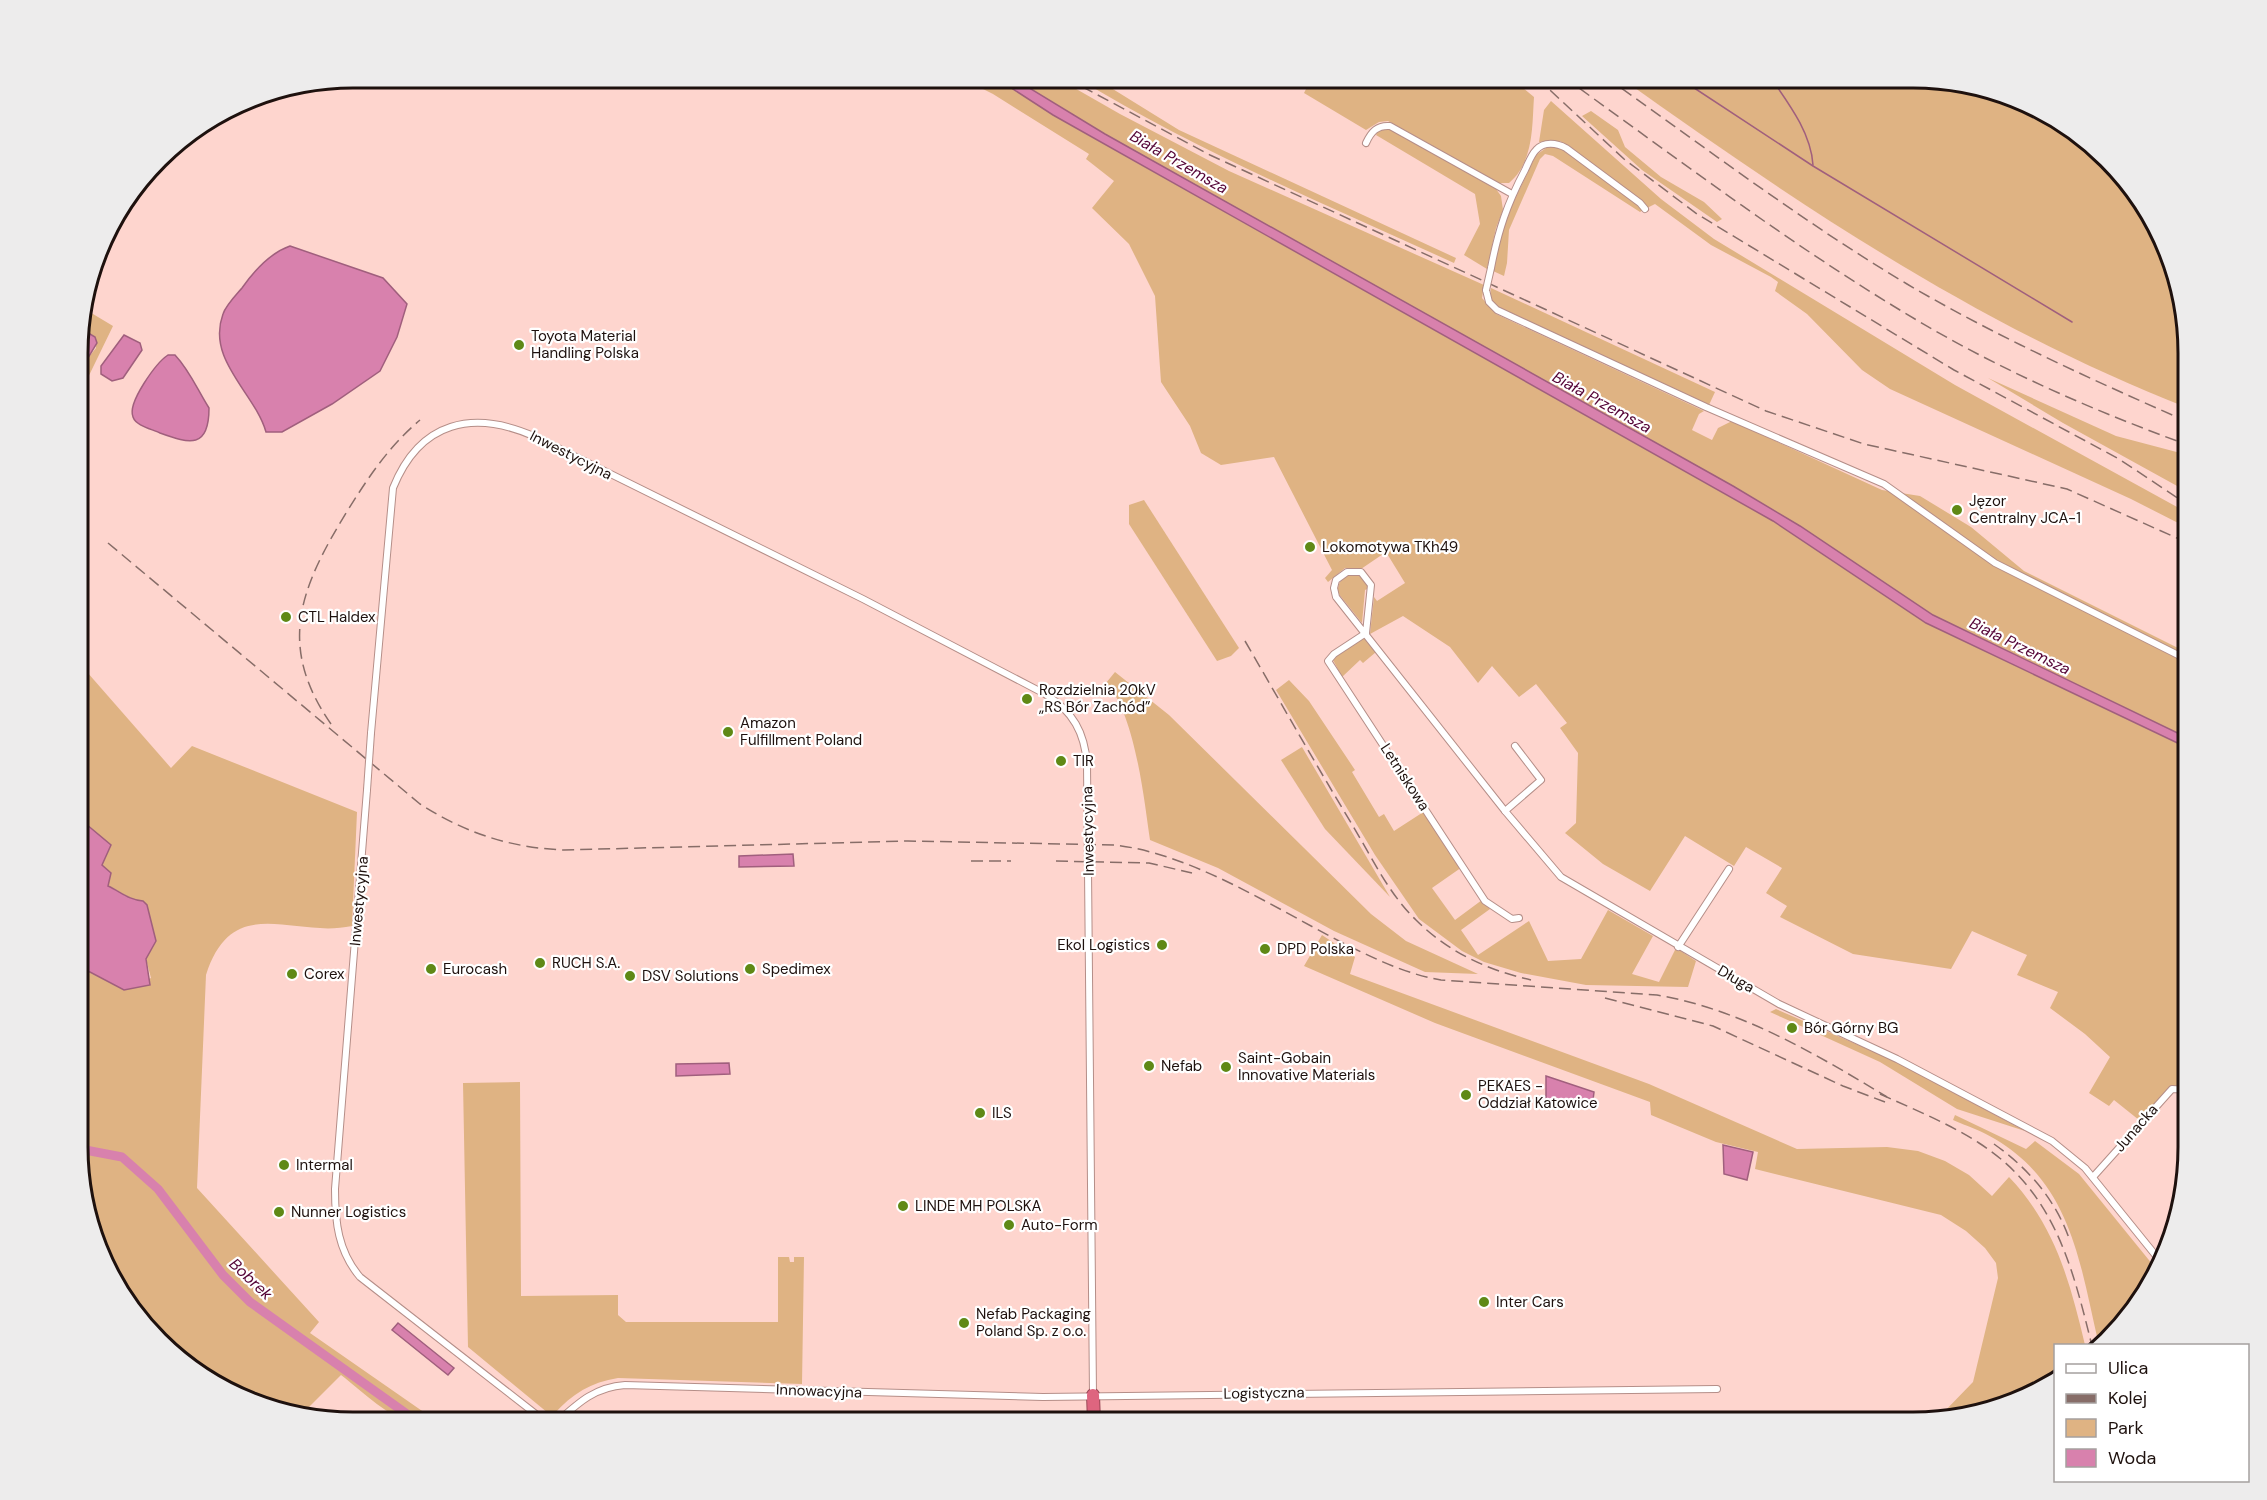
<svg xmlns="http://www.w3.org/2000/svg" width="2267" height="1500" font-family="'DM Sans',sans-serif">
	<rect width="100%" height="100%" fill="#fed5ce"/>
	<g fill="#dfb383">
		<polygon points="961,78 996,78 1053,115 1773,521 1926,623 2188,748 2188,1072 2144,1124 2114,1100 2109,1106 2089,1093 2110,1057 2085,1034 2050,1008 2058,992 2017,975 2027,955 1972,931 1951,969 1853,954 1780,917 1787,906 1766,893 1782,868 1746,847 1734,866 1685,836 1650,891 1603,864 1565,833 1576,823 1578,753 1560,728 1567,723 1536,684 1519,697 1492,666 1478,683 1450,647 1403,616 1370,634 1374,597 1377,601 1405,583 1386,552 1361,569 1345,568 1328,582 1325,578 1332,570 1274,457 1221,465 1201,453 1190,426 1161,382 1155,296 1129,244 1092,208 1114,181 1086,159 1089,154 993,94"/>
		<polygon points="1013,78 1057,78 1120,114 1229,171 1484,285 1482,298 1496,314 1704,411 1699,414 1692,430 1712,440 1718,428 1732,421 1882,490 1920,496 1971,527 2024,571 2188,653 2188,738 1933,615 1775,511 1105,134"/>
		<path d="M1077,78H1095L1179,130L1456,258L1454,263C1327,205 1197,151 1077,78Z"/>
		<path d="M1293,78H1511L1534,97C1532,126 1534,162 1509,183H1499L1388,121L1379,122L1366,130L1304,93L1307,87Z"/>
		<path d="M1621,78H1914L2002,92L2067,125L2152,216L2188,335V408C1980,327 1802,207 1621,78Z"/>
		<polygon points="1551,101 1661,199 1714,239 1955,385 2188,513 2188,528 2131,499 1890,389 1862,370 1807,314 1775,291 1778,282 1771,277 1711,245 1655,204 1647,208 1573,149 1560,141 1539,142 1544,110"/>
		<polygon points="1591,111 1618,130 1625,147 1661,177 1704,202 1722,219 1717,222 1642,170 1582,116"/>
		<polygon points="1388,128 1496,189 1501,196 1503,210 1496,228 1487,269 1464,255 1480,224 1475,194 1376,135 1379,130"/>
		<polygon points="1549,146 1559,147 1639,204 1643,210 1640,212 1553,156 1545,154 1540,159 1509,230 1507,263 1504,276 1493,271 1502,226 1536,155"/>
		<polygon points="1491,288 1715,392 1709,405 1499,309 1490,298"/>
		<polygon points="83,308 113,326 80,394 80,356 88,358 96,348 95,337 80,328"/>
		<polygon points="1988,378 2116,436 2188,455 2188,492 2063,423"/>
		<polygon points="1144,500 1239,648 1231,656 1217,661 1129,524 1129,505"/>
		<path d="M1355,574L1363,578L1369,588L1365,590L1362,623L1338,593C1337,581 1344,575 1355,574Z"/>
		<polygon points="1365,637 1376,652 1363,663 1360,660 1342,677 1332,658"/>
		<path d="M80,664L171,768L192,746L357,812L352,926C293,939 233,891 206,975L197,1188L319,1322L310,1333L438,1422C429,1422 417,1424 409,1422C382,1412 362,1391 341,1375L302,1414L265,1408L200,1375L115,1285L80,1182V970L90,972L124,990L151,978L146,959L156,941L147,905L143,901C129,900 121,891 108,886L101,865L111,845L80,819Z"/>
		<path d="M1115,672L1169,715L1371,914L1406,941L1478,974L1425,972L1334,931L1218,868L1150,840C1144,799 1135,713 1106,683Z"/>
		<polygon points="1289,680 1309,701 1355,770 1352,772 1379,817 1384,814 1394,831 1428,809 1465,865 1432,888 1455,920 1482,900 1490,909 1461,930 1478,955 1529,921 1548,961 1581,959 1608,910 1653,936 1632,974 1659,982 1676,948 1696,961 1688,987 1586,985 1521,973 1484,962 1462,951 1419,919 1375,855 1276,690"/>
		<polygon points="1302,747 1390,897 1325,829 1281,760"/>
		<path d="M1322,935L1355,957L1350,974L1649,1084L1797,1149L1887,1147L1918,1151L1945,1161L1969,1175L1992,1196L2009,1177C2055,1225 2070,1282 2085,1345L2056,1346L2055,1381L2051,1385L1932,1421H1914L1941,1415L1973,1382L1998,1278L1996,1263L1985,1248L1966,1231L1941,1215L1755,1169L1758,1152L1716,1142L1651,1115L1650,1102L1435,1023L1304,966Z"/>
		<polygon points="1776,1009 1897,1062 2025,1131 1957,1109 1880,1062 1770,1012"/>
		<path d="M520,1082L521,1296L618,1295V1315L626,1322H778V1257H789L790,1262H794V1257H804L802,1384L618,1378C591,1382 572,1394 554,1414L548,1413L468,1347L463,1083Z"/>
		<path d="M1955,1115L2026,1149L2035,1141L2079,1174L2157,1270L2142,1300L2098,1341C2080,1263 2071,1184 1995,1139C1982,1131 1967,1126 1953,1120Z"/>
	</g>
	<g fill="#d881ad" stroke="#a05f7d" stroke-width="1.5">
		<polygon points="996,78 1013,78 1105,134 1733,486 1800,526 1933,615 2188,738 2188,748 1926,623 1773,521 1053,115"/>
		<path d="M290,246L383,278L407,304L397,337L380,371L332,404L282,432H266C255,393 206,360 223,314C226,305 236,295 242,288C254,271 270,253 290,246Z"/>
		<polygon points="80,328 95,337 97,343 88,358 80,356"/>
		<polygon points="124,335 140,343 142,350 123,378 112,381 101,374 101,366"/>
		<path d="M168,355H175C190,371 197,389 209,408C209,449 190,444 160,433C152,429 136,426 133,417C127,403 156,363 168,355Z"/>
		<path d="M80,819L111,845L102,865L111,873L108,886C121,892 129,900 143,901L147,905L156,941L146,959L150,985L124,990L90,972L80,970Z"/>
		<polygon points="793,854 794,866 739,867 739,856"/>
		<polygon points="729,1063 730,1074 676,1076 676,1064"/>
		<polygon points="1546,1076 1594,1092 1593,1100 1546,1101"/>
		<polygon points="1723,1145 1753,1152 1747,1180 1724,1174"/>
		<polygon points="398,1323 454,1368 448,1375 392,1330"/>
	</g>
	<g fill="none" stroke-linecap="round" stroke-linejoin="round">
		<g stroke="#a05f7d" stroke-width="1.5">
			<polyline points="1679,78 1813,166 2072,322"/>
			<path d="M1771,78C1789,104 1811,133 1813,165"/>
		</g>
		<polyline stroke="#d881ad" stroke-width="9" points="80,1149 122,1157 158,1189 223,1275 250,1302 418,1422"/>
		<g stroke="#b58e88" stroke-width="8">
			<g id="minor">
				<path d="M1366,143C1371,132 1377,125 1390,126L1512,194"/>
				<path d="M1491,268C1498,231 1507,204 1525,170C1528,164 1531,155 1536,150C1544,141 1557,143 1566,148L1640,203L1645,209"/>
				<polyline points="1486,290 1489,302 1497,310 1706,407 1884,484 1995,563 2188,660"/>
				<polyline points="1366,633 1371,585 1361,572 1347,572 1336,580 1334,588 1336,597 1505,811 1561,877 1779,1004 1897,1059 2052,1141 2085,1168 2161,1262"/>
				<polyline points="1366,633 1334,654 1328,661 1485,901 1512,919 1519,918"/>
				<path d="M371,733L393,488C420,421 473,409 536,437L863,599L1045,694C1073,711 1085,733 1087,765L1093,1395"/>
				<path d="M367,790L335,1189C335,1222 338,1251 360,1277L546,1422"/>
				<polyline points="1505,811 1541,780 1515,746"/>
				<polyline points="1678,947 1729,869"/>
				<polyline points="2093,1177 2172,1089 2188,1090"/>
				<path d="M557,1422C578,1403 595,1387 625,1385L1043,1397L1717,1389"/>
			</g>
		</g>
		<g stroke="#9b4857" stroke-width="14">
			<polyline id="motorway" points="1093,1395 1094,1422"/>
		</g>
		<use href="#minor" stroke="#fff" stroke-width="6"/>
		<use href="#motorway" stroke="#de657f" stroke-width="12"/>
		<g stroke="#876d68" stroke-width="1.5" stroke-dasharray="12 6" stroke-linecap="butt">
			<polyline points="1066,78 1210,155 1766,411 1864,444 2067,489 2188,543"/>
			<polyline points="1537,78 1624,159 1697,214 1954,370 2119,459 2188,505"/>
			<path d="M1565,78C1685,164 1804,255 1932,329C2014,376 2100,413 2188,445"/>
			<path d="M1607,78C1706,148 1803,222 1907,284C1997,337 2093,380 2188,422"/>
			<path d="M108,543L420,804C465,833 511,848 564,850L908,841L1115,845C1191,854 1270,905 1339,941C1371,957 1405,974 1441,980L1657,995C1740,1009 1816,1054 1887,1097"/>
			<path d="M1245,641C1281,703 1316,765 1353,826C1372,858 1389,894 1416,920C1448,952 1487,970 1531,980"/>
			<path d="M331,724C276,645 301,587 346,513C368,478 388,447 420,420"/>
			<polyline points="971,861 1011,861"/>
			<polyline points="1056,861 1149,863 1192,873"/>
			<polyline points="1605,998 1713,1026 1843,1086 1885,1102"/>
			<path d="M1880,1094C1913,1109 1948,1123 1979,1143C2054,1191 2072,1265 2092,1346"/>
			<path d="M1994,1144C2029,1169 2056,1200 2070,1241"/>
		</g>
		<g stroke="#b58e88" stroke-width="8" stroke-linecap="butt">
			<g id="minor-bridge">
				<polyline points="1486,290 1491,268"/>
				<polyline points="367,790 371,733"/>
			</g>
		</g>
		<use href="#minor-bridge" stroke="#fff" stroke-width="6"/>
	</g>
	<g fill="#5f8916" stroke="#fff" stroke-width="2">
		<circle cx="519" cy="345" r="6"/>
		<circle cx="1957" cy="510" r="6"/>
		<circle cx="1310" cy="547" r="6"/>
		<circle cx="286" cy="617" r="6"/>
		<circle cx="1027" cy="699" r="6"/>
		<circle cx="728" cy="732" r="6"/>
		<circle cx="1061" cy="761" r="6"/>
		<circle cx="1162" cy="945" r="6"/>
		<circle cx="1265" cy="949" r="6"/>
		<circle cx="540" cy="963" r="6"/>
		<circle cx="431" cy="969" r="6"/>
		<circle cx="750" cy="969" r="6"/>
		<circle cx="292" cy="974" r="6"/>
		<circle cx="630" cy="976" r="6"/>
		<circle cx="1792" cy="1028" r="6"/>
		<circle cx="1149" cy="1066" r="6"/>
		<circle cx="1226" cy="1067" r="6"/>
		<circle cx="1466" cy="1095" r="6"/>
		<circle cx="980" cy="1113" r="6"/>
		<circle cx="284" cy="1165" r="6"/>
		<circle cx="903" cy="1206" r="6"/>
		<circle cx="279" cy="1212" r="6"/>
		<circle cx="1009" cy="1225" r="6"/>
		<circle cx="1484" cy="1302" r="6"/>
		<circle cx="964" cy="1323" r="6"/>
	</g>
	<g text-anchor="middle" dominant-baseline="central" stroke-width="4.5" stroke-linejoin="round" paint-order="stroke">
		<g font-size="15" fill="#1e110e" stroke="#fff" text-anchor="start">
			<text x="531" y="336">Toyota Material<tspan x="531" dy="17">Handling Polska</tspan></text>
			<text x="1969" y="501">Jęzor<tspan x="1969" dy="17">Centralny JCA-1</tspan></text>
			<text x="1322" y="547">Lokomotywa TKh49</text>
			<text x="298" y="617">CTL Haldex</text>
			<text x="1039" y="690">Rozdzielnia 20kV<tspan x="1039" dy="17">„RS Bór Zachód”</tspan></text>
			<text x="740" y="723">Amazon<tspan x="740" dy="17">Fulfillment Poland</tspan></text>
			<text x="1073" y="761">TIR</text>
			<text x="1150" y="945" text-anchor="end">Ekol Logistics</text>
			<text x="1277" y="949">DPD Polska</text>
			<text x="552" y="963">RUCH S.A.</text>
			<text x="443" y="969">Eurocash</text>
			<text x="762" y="969">Spedimex</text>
			<text x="304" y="974">Corex</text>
			<text x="642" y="976">DSV Solutions</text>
			<text x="1804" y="1028">Bór Górny BG</text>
			<text x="1238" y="1058">Saint-Gobain<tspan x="1238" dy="17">Innovative Materials</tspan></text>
			<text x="1161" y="1066">Nefab</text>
			<text x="1478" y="1086">PEKAES -<tspan x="1478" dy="17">Oddział Katowice</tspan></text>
			<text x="992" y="1113">ILS</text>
			<text x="296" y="1165">Intermal</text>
			<text x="915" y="1206">LINDE MH POLSKA</text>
			<text x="291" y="1212">Nunner Logistics</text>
			<text x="1021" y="1225">Auto-Form</text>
			<text x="1496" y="1302">Inter Cars</text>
			<text x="976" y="1314">Nefab Packaging<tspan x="976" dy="17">Poland Sp. z o.o.</tspan></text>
		</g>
		<g font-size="15" fill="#1e110e" stroke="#fff">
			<text transform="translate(571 455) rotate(27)">Inwestycyjna</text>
			<text transform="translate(1405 777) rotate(57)">Letniskowa</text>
			<text transform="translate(1088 831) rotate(-91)">Inwestycyjna</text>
			<text transform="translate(359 901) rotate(-85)">Inwestycyjna</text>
			<text transform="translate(1736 979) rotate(30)">Długa</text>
			<text transform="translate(2136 1128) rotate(-49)">Junacka</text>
			<text transform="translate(819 1391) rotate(2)">Innowacyjna</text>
			<text transform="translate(1264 1393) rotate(-1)">Logistyczna</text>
		</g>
		<g font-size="16" font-style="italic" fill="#540436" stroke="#fff">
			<text transform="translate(1179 162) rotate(30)">Biała Przemsza</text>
			<text transform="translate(1602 402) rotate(29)">Biała Przemsza</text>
			<text transform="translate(2020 646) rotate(26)">Biała Przemsza</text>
			<text transform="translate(251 1279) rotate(43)">Bobrek</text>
		</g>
	</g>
	<path d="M0 0H2267V1500H0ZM353 88H1913A265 265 0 0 1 2178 353V1147A265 265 0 0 1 1913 1412H353A265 265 0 0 1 88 1147V353A265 265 0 0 1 353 88Z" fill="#edecec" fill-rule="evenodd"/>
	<path fill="none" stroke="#1e110e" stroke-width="3" d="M353 88H1913A265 265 0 0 1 2178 353V1147A265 265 0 0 1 1913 1412H353A265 265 0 0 1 88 1147V353A265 265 0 0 1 353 88Z"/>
	<rect x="2054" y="1344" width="195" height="138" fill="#ffffff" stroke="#a5a09f" stroke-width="1.5"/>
	<rect x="2066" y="1364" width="30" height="9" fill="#ffffff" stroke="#a5a09f" stroke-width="1.5"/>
	<text x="2108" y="1374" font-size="18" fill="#1e110e">Ulica</text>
	<rect x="2066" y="1394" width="30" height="9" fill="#876d68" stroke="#a5a09f" stroke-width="1.5"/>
	<text x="2108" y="1404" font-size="18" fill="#1e110e">Kolej</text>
	<rect x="2066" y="1419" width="30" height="18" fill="#dfb383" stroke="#a5a09f" stroke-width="1.5"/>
	<text x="2108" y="1434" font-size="18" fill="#1e110e">Park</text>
	<rect x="2066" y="1449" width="30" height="18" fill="#d881ad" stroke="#a5a09f" stroke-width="1.5"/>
	<text x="2108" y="1464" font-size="18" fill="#1e110e">Woda</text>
</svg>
